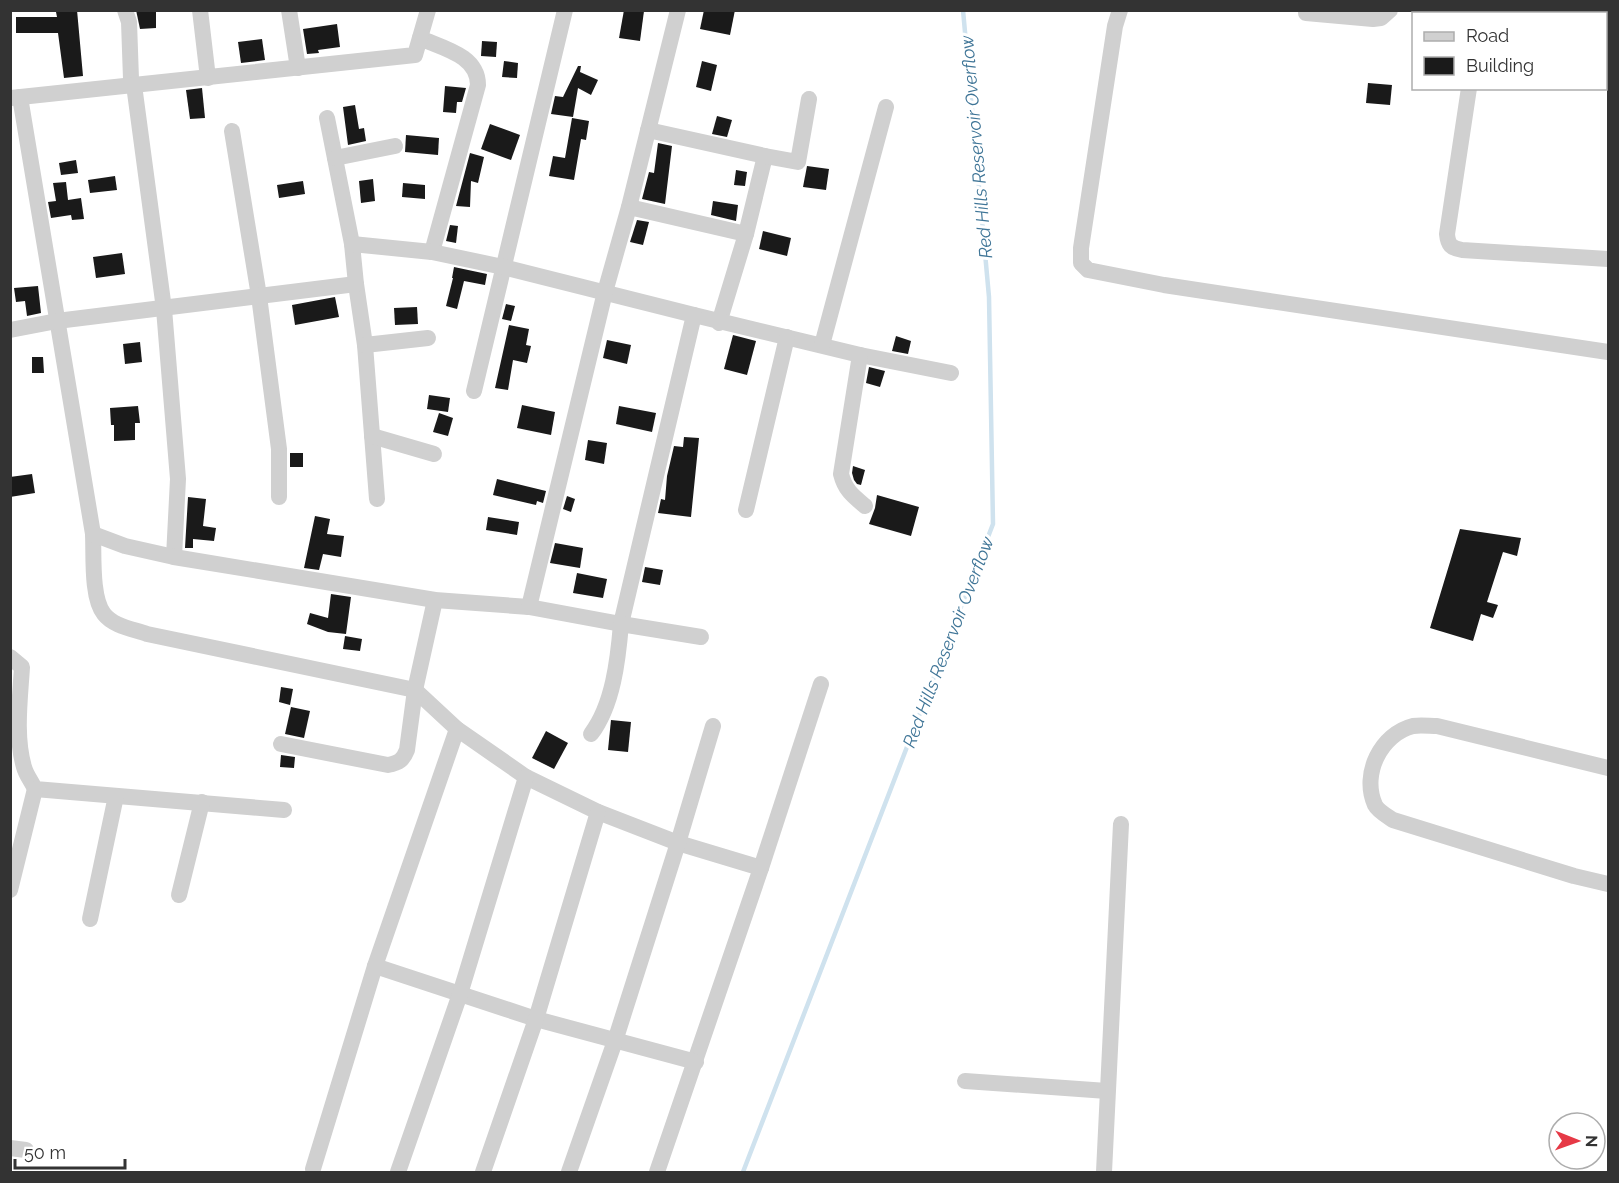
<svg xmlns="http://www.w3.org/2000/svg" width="1619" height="1183" font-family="Raleway,sans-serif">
	<rect width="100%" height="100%" fill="#fff"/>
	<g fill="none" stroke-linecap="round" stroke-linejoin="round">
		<polyline stroke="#cfe2ee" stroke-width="4.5" points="743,1172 993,524 989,297 963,10"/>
	</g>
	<g fill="#1a1a1a">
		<polygon points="77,10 83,76 64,78 58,33 16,33 16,17 57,17 56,12"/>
		<polygon points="136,10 156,10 156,28 140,29"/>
		<polygon points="624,10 644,11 640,41 619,38"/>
		<polygon points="704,10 735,10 730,35 700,29"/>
		<polygon points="337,24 340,47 318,50 319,53 307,54 303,29"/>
		<polygon points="262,39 265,60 241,63 238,42"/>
		<polygon points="482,41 497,42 496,57 481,56"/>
		<polygon points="504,61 518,63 517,78 502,77"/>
		<polygon points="702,61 717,65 711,91 696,87"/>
		<polygon points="578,66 581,66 580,72 598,80 591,95 578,88 573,117 551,114 555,96 563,97"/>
		<polygon points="1368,83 1392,85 1390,105 1366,103"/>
		<polygon points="445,86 466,88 462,102 457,102 456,113 443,112"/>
		<polygon points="202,88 205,118 190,119 186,90"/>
		<polygon points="355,105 359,129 364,128 366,141 348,145 343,107"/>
		<polygon points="717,116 732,120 727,137 712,134"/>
		<polygon points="572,118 589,121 586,140 581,139 574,180 549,176 553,156 565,158"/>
		<polygon points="490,124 520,135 511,160 481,149"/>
		<polygon points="406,135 439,138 438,155 405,152"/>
		<polygon points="658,143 672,146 665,204 642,199 649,172 654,173"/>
		<polygon points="470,153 484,157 478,183 471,181 470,207 456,206"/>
		<polygon points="76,160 78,173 61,175 59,163"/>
		<polygon points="807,166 829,169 826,190 803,187"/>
		<polygon points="736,170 747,172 745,186 734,185"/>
		<polygon points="115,176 117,190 90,193 88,180"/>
		<polygon points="373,179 375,201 361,203 359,181"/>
		<polygon points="303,181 305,194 279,198 277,185"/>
		<polygon points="66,182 68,200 81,198 84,219 72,220 71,215 51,218 48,202 56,201 53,183"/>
		<polygon points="403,183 425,185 425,199 402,197"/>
		<polygon points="713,201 738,205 736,221 711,215"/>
		<polygon points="637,220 649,222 643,245 630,242"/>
		<polygon points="450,225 458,226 456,243 446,241"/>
		<polygon points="763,231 791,238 787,256 759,249"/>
		<polygon points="122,253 125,274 96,278 93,257"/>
		<polygon points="454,267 487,274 485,285 464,281 457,309 446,306 453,278 452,278"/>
		<polygon points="38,286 41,313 27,316 25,301 16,302 14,288"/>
		<polygon points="335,297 339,317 295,325 292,305"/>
		<polygon points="506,304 515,306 511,321 502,319"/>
		<polygon points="417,307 418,324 395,325 394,308"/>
		<polygon points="509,325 529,329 526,345 531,346 527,363 513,360 508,390 495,388"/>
		<polygon points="733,335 756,341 747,375 724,369"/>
		<polygon points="896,336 911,341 908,354 892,351"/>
		<polygon points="607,340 631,345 627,364 603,358"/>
		<polygon points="140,342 142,362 125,364 123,344"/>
		<polygon points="32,357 43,357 44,373 32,373"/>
		<polygon points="869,367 885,371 880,387 866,383"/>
		<polygon points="429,395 450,398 448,412 427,409"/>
		<polygon points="522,405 555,412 551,435 517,428"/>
		<polygon points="138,406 140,423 135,423 135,440 114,441 114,425 111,425 110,408"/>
		<polygon points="619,406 656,413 652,432 616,424"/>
		<polygon points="439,413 453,418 448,436 433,432"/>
		<polygon points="684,437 699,438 691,517 658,513 661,499 665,500 667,476 674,446 683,447"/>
		<polygon points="588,440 607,443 604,464 585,460"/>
		<rect x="290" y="453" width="13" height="14"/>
		<polygon points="853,466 865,470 861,485 857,484 854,480 852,473"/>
		<polygon points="32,474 35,493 10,497 10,477"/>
		<polygon points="497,479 546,491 543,503 537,501 536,505 493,495"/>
		<polygon points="877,495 919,507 911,536 869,524 875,508"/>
		<polygon points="567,496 575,499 571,512 563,509"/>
		<polygon points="188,497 206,499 203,526 216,528 214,541 193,539 193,548 185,548"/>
		<polygon points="315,516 330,519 327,534 344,536 341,557 323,554 319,570 304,568"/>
		<polygon points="488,517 519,522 517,535 486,530"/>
		<polygon points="1460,529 1521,538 1517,556 1503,552 1487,602 1498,605 1493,618 1481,614 1473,641 1430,628"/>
		<polygon points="555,543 583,548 580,568 550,563"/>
		<polygon points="645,567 663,570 660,585 642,582"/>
		<polygon points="577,573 607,579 603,598 573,593"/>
		<polygon points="331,594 351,597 346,634 328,632 307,624 310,613 328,618"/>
		<polygon points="345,636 362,639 360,651 343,649"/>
		<polygon points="281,687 293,689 290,705 279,702"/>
		<polygon points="291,707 310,711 304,738 285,734"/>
		<polygon points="611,720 631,722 628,752 608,750"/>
		<polygon points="546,731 568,743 554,769 532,758"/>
		<polygon points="281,755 295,757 294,768 280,767"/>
	</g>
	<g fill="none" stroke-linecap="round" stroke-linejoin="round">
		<g stroke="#d0d0d0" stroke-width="16">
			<polyline points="125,10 129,22 131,79 134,85 164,309 178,479 174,557"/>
			<polyline points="200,10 208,78"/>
			<polyline points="289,10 298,68"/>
			<polyline points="1120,10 1115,26 1081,248 1081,263 1088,270 1164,285 1608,352"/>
			<polyline points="1306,13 1373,19 1381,18 1390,10"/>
			<polyline points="1481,14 1482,10"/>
			<path d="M420,38C442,48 478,55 478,85L432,252"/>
			<path d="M1469,88L1447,234C1448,245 1451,248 1462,250L1608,259"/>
			<path d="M20,97L93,534C94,555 91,598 104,614C113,626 133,629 147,634L415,690L457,729L526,777L598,812L678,843L761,868L657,1172"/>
			<polyline points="11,98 415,55 428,10"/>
			<polyline points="327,118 352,244 356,284 365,345 377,499"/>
			<polyline points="648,130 765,156 746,234 719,323"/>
			<polyline points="232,131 259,296 279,449 279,497"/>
			<polyline points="765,156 798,162 809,99"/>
			<polyline points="335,158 395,146"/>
			<polyline points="629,207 746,234"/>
			<polyline points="694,315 860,355 951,373"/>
			<polyline points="10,330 57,321 356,284"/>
			<polyline points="365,345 428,338"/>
			<polyline points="822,345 886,107"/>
			<path d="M860,355L841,474C845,490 853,496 865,506"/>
			<polyline points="474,391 565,10"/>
			<polyline points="372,436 434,454"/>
			<polyline points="746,510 787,337"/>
			<polyline points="93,534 125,546 174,557 435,600 529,607 621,624 694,315 503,267 432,252 352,244"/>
			<polyline points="529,607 605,292 629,207 678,10"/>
			<path d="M10,657L22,667C20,700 15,736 24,767C26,775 32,782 35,789L284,810"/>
			<path d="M591,734C613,705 618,660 621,624L701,637"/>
			<path d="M281,744L388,765C399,763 403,760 407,750L415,690L435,600"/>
			<path d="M1608,768L1437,726C1430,726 1420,725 1413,726C1381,734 1361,774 1375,805C1378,811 1387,816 1393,820L1574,876L1608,884"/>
			<polyline points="761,868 821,684"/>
			<polyline points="10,890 35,789"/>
			<polyline points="179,895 202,802"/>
			<polyline points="90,919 116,796"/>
			<polyline points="375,966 536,1019 696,1062"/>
			<polyline points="965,1081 1107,1091"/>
			<polyline points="10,1148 26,1150"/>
			<polyline points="313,1169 375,966 457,729"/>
			<polyline points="398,1172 460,994 526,777"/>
			<polyline points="483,1172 536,1019 598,812"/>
			<polyline points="569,1172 615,1041 678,843 713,726"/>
			<polyline points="1104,1172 1121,824"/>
		</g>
	</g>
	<g text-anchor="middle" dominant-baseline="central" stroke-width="6" stroke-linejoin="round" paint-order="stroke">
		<g font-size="18" font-style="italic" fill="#3f7597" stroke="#fff">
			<text transform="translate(976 147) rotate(-95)">Red Hills Reservoir Overflow</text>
			<text transform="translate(948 642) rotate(-69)">Red Hills Reservoir Overflow</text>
		</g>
	</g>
	<rect width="1619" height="1183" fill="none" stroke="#333333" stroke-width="24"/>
	<rect x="1412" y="12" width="195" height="78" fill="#ffffff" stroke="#adadad" stroke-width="1.5"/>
	<rect x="1424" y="32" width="30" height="9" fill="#d0d0d0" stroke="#adadad" stroke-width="1.5"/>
	<text x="1466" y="42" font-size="18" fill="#333333">Road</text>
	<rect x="1424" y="57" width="30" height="18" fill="#1a1a1a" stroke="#adadad" stroke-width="1.5"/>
	<text x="1466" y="72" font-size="18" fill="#333333">Building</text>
	<g transform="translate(1577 1141) rotate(91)"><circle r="28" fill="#ffffff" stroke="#adadad" stroke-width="1.5"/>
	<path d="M0-4.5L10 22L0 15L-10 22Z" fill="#e63946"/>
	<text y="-9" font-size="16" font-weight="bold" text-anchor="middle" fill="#333333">N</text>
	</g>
	<path d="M15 1159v9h110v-9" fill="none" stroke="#333333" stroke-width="3"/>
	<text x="24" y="1159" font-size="18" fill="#333333" stroke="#ffffff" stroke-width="4.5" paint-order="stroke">50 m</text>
</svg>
